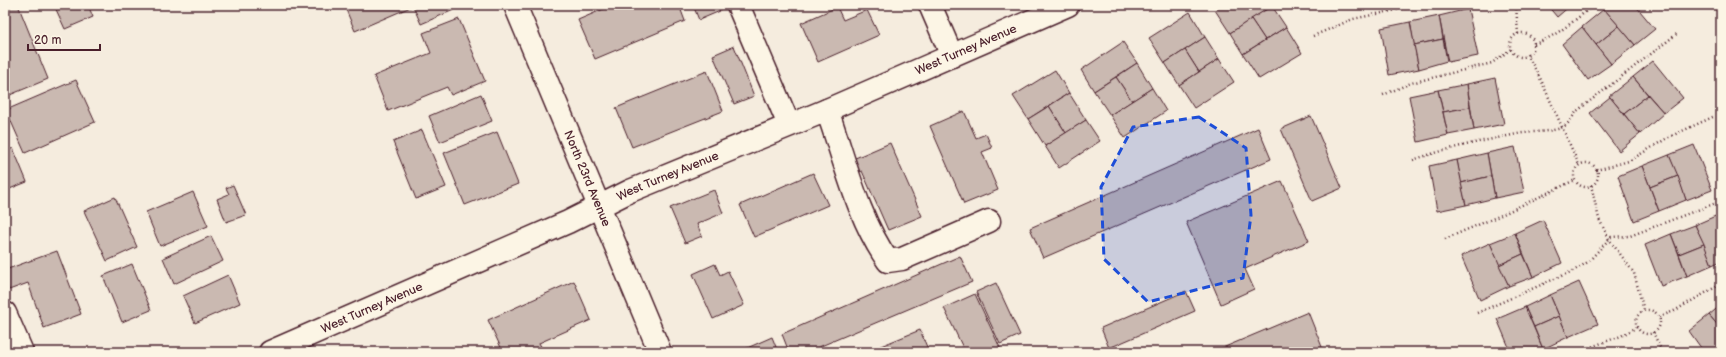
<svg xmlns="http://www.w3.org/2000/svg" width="1726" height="357" font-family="'Balsamiq Sans',sans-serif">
	<rect width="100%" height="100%" fill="#f5ecde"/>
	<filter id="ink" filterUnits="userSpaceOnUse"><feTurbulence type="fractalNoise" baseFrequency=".025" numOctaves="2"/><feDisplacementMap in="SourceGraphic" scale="8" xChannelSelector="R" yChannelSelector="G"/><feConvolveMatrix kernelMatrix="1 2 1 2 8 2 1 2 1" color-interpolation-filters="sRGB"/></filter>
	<g filter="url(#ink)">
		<g fill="#cab9b1" stroke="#4a1f2b">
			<polygon points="5,5 18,5 48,79 5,97"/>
			<polygon points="54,5 88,5 93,17 65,29"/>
			<polygon points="344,5 454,5 456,9 421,24 413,6 355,31"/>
			<polygon points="613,5 679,5 685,21 595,59 578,20"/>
			<polygon points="693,5 717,5 720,11 699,20"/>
			<polygon points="1222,5 1272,5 1272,6 1230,33 1215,10"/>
			<polygon points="1547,5 1571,5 1557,17"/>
			<polygon points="1608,5 1635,5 1655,29 1635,45 1604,9"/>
			<polygon points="1272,6 1286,27 1265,40 1251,19"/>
			<polygon points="837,7 843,20 867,10 879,35 818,62 801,23"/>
			<polygon points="1468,9 1478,56 1448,62 1439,16"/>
			<polygon points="1604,9 1619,26 1596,45 1582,27"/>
			<polygon points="1190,12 1205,37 1165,63 1149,38"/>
			<polygon points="1439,16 1443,39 1414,45 1410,22"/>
			<polygon points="459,19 485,81 451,95 447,87 388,111 374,76 431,53 423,33"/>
			<polygon points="1251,19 1265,40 1243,54 1230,33"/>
			<polygon points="1410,22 1419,69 1389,75 1381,28"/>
			<polygon points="1619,26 1635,45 1611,64 1596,45"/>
			<polygon points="1286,27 1302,53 1259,79 1243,54"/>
			<polygon points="1582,27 1611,64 1588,80 1562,44"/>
			<polygon points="1205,37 1219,59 1199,72 1185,50"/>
			<polygon points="1443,39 1447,61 1419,69 1414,45"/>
			<polygon points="1123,42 1137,63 1094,91 1081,70"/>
			<polygon points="734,46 754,96 734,104 713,55"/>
			<polygon points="1185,50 1199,72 1179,85 1165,63"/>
			<polygon points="1219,59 1234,82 1194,108 1179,85"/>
			<polygon points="1653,61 1683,98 1664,113 1633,77"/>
			<polygon points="1137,63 1152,88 1132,101 1116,77"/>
			<polygon points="1055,70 1069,93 1028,119 1013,96"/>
			<polygon points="707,71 723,111 632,147 616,108"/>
			<polygon points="1116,77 1132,101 1110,115 1094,91"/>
			<polygon points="1633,77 1648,95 1624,114 1609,96"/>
			<polygon points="1495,78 1504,124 1474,130 1467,84"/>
			<polygon points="76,80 95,122 25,153 6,110"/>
			<polygon points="1467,84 1470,107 1443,112 1438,90"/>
			<polygon points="1152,88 1166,111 1125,138 1110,115"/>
			<polygon points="1438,90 1448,135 1418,142 1409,96"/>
			<polygon points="1069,93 1086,120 1066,133 1049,106"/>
			<polygon points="481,94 492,121 440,142 429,116"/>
			<polygon points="1648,95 1664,113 1640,134 1624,114"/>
			<polygon points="1610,97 1640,134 1619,151 1590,113"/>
			<polygon points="1049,106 1066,133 1045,146 1028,119"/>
			<polygon points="1470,107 1474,130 1448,135 1443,112"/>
			<polygon points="964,111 976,138 986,134 992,148 982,152 998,190 964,204 930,126"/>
			<polygon points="1311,116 1342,188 1312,201 1281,129"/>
			<polygon points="1086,120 1100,141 1059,168 1045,146"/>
			<polygon points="1258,128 1271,159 1043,258 1030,228"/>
			<polygon points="422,130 446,187 416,199 393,142"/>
			<polygon points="497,132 518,184 465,205 444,153"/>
			<polygon points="890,143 922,216 888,230 862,171 852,175 846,162"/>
			<polygon points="1694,145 1712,190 1686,200 1669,155"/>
			<polygon points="1515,147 1524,192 1495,198 1487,153"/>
			<polygon points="13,148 27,182 7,190 5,185 5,152"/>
			<polygon points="1487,153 1491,176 1461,183 1457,160"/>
			<polygon points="1669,155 1678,176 1650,187 1642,166"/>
			<polygon points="1457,160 1466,205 1437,211 1429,166"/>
			<polygon points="1642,166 1659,211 1634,221 1618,176"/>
			<polygon points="813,173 828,205 754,237 740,205"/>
			<polygon points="1491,176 1495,198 1466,205 1461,183"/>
			<polygon points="1678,176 1686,200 1659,211 1650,187"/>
			<polygon points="1282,181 1309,241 1245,269 1254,289 1221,304 1186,222"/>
			<polygon points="233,185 246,215 226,222 217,199 229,194 226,188"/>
			<polygon points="714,190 723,213 697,224 702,236 685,243 670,208"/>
			<polygon points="193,192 208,226 160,246 146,212"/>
			<polygon points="115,197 137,247 107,261 84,211"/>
			<polygon points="1720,214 1721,261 1712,265 1695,225"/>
			<polygon points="1543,220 1562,263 1533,277 1515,233"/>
			<polygon points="1695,225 1704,244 1679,254 1671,234"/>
			<polygon points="1515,233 1523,254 1499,265 1490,243"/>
			<polygon points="1671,234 1687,276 1661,286 1645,245"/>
			<polygon points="211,236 223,261 174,284 163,258"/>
			<polygon points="1490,243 1509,286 1480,300 1461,256"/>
			<polygon points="1704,244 1712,265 1687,276 1679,254"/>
			<polygon points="57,251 81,314 44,328 28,283 9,290 5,280 5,270"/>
			<polygon points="1523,254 1533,277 1509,286 1499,265"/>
			<polygon points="960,256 972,282 807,352 789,352 782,334"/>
			<polygon points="132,264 151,310 122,322 103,276"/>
			<polygon points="715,264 720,275 728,271 744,305 713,319 693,274"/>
			<polygon points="228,275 240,303 195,323 183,296"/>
			<polygon points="574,281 591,320 539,343 544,352 503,352 488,320"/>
			<polygon points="1579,282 1598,324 1568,337 1550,295"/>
			<polygon points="996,283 1020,335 1000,344 976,292"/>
			<polygon points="1186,291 1195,311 1109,348 1101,328"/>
			<polygon points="975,294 1002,352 965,352 944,308"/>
			<polygon points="1550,295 1559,316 1534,327 1525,307"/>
			<polygon points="1721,305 1721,329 1709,315"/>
			<polygon points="1525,307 1543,349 1536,352 1511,352 1497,319"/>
			<polygon points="1308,312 1324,352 1213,352"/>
			<polygon points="1709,315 1721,329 1721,352 1704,352 1689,331"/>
			<polygon points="1559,316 1568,337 1543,349 1534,327"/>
			<polygon points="920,330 929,352 866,352"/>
			<polygon points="772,337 778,352 746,352 745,349"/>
		</g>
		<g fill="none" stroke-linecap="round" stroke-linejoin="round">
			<g stroke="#4a1f2b" stroke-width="25">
				<g id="minor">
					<path id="s1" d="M515,5L660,352"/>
					<polyline points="738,5 789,125"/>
					<polyline points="930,5 952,56"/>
					<path d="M827,110C845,160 857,217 888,261L902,259L989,221"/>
					<polyline points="5,313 22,352"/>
					<path id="s2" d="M270,352L568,222L630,191L827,110L1068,5"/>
				</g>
			</g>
			<g stroke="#4a1f2b" stroke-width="2.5" stroke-dasharray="1 3" stroke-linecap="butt">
				<polyline points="1516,5 1518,34"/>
				<circle cx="1522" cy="45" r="12"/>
				<polyline points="1313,36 1353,19 1420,5"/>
				<path d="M1534,44C1556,37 1576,19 1594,5"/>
				<polyline points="1527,54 1541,80 1579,165"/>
				<polyline points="1383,95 1411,83 1492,63 1511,49"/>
				<path d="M1413,160C1447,148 1483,141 1517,134C1532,131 1549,133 1563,127C1569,124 1573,116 1577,111L1678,33"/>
				<circle cx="1586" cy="175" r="12"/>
				<polyline points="1596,170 1629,161 1669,137 1715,116"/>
				<polyline points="1591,185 1599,219 1609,239 1634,273 1644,311"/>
				<polyline points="1445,239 1499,216 1575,180"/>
				<circle cx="1648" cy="322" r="12"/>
				<polyline points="1477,313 1575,270 1588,262 1611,237 1630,236 1721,201"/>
				<polyline points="1659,317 1674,311 1721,284"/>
				<polyline points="1653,332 1662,352"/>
				<polyline points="1577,352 1621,336 1637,327"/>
			</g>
			<use href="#minor" stroke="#fcf5e5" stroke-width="22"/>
		</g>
	</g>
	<path fill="#1d4ed8" fill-opacity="0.2" stroke="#1d4ed8" stroke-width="3" stroke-dasharray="8 5" stroke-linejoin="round" d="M1199,117L1246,148L1251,215L1243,278L1148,302L1104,259L1101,187L1133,127Z"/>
	<g text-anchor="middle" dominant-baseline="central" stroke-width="3" stroke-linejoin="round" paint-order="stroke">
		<g font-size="12" fill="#4a1f2b" stroke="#fcf5e5">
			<text stroke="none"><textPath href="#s2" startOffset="759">West Turney Avenue</textPath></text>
			<text stroke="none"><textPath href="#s2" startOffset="435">West Turney Avenue</textPath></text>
			<text stroke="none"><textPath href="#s1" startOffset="188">North 23rd Avenue</textPath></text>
			<text stroke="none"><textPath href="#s2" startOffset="111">West Turney Avenue</textPath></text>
		</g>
	</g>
	<rect width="1726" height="357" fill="none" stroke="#fcf5e5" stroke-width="20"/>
	<rect x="10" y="10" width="1706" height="337" fill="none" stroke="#4a1f2b" stroke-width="1.5" filter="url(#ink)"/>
	<path d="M28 44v6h72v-6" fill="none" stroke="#4a1f2b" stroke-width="2"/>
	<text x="34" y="44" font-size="12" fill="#4a1f2b" stroke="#fcf5e5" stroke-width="3" paint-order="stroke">20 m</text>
</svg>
